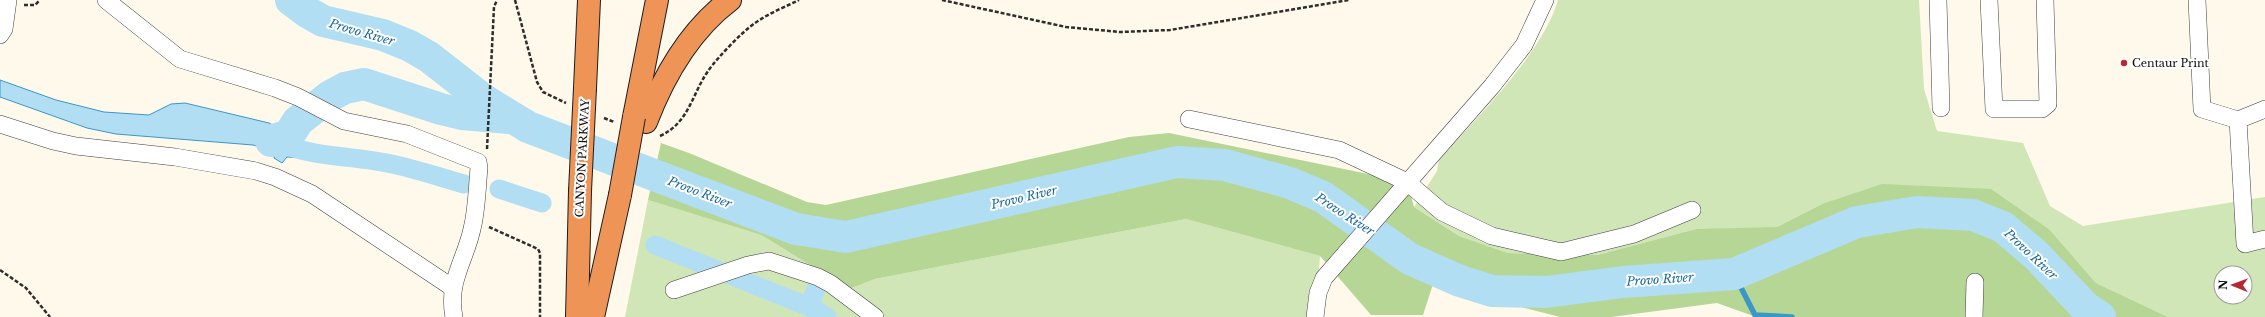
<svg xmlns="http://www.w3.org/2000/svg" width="2265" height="317" font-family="'Libre Baskerville',serif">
	<rect width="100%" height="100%" fill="#fef9ea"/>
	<g fill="#d1e6b6" fill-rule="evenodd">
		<path d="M1558,0H1919L1924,89L1937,131L2023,143L2050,206L2083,226L2265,197V317H2168L2096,283L2050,230L1822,204L1777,227L1739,231L1696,229L1597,255L1508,253L1459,236L1414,207L1437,171L1439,160C1476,118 1543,53 1558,0ZM2221,273H2245V297H2221Z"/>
		<polygon points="648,200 761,235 849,289 875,279 1186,219 1320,256 1315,317 625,317"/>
	</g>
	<polygon fill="#b6d696" points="1169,133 1407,182 1414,207 1459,236 1508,253 1597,255 1696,229 1777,227 1822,204 1882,184 1991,189 2050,230 2096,283 2168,317 1756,317 1717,303 1611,317 1560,317 1433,284 1423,315 1371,315 1320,256 1186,219 875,279 849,289 761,235 648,200 661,143 689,153 807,202 826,205 1129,137"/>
	<polygon fill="#b1def3" stroke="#3b97c7" points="0,80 56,100 104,112 149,115 171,104 185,103 269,123 306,144 306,148 310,149 309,158 287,157 282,163 274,158 275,155 267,149 253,145 116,134 87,128 0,97"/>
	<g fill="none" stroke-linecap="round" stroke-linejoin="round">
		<polyline stroke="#3b97c7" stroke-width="5.5" points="1734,274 1755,315 1792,317"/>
		<g stroke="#b1def3" stroke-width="19">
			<path d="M284,145C318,157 352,156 387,163C413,168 439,177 464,184"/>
			<polyline points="499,189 542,203"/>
			<polyline points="655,245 814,309 827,317"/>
			<polyline points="814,309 811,302 817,286"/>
		</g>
		<g stroke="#b1def3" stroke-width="32">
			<polyline points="291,0 307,12 323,21 383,35 410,46 429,57 484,100 528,127 796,229 846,237 1177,162 1225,165 1290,183 1323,197 1410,259 1460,281 1492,291 1546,292 1623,282 1734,274 1857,222 1917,212 1973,215 2003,227 2037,256 2085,307 2100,317"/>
			<polyline points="271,141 289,135 298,121 330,96 345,88 364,84 441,109 462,114 509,118"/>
		</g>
		<g stroke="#3e3e3e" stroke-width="18">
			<g id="minor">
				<path d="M106,0L180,59L275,88L298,97L344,121L407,134L478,162L479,168C477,188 477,209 472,229C465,261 447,282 454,317"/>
				<polyline points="1938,0 1941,108"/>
				<polyline points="1989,0 1994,109 2042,109 2048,104 2045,0"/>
				<polyline points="2197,0 2202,109 2238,120 2265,109"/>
				<polyline points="0,35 4,29 8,0"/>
				<polyline points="1189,119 1339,150 1407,182 1442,212 1492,236 1561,252 1634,234 1692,210"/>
				<polyline points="2238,120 2245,244 2265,239"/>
				<polyline points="0,124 53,141 76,146 175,157 256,171 275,177 312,194 453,288"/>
				<polyline points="674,290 748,265 769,261 818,277 831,284 875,317"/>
				<polyline points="1315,317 1318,293 1324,278 1492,86 1524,45 1545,0"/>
				<polyline points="1974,317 1975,282"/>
			</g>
		</g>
		<g stroke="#1c1c1c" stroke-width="24">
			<g id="highway">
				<polyline points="585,88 589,0"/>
				<polyline points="634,117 657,0"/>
				<path d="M646,122C664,75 689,31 730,0"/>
				<polyline points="577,317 580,191"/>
				<polyline points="593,317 620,195"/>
			</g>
		</g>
		<g stroke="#2d2d2d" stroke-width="2.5" stroke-dasharray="4 2" stroke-linecap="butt">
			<polyline points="515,0 537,82 543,92 566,103"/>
			<polyline points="942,0 1066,27 1120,32 1170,30 1349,0"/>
			<polyline points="24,5 35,5 39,1"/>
			<polyline points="604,118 614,122"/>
			<path d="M660,136C689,123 692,94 708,71C718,57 742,32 755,23C769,13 785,7 799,0"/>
			<polyline points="487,149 494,7 497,0"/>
			<polyline points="489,227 538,249 540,253 540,317"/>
			<polyline points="0,270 26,288 50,317"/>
		</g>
		<use href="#minor" stroke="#fff" stroke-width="17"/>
		<use href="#highway" stroke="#ef9457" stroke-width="22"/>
		<g stroke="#1c1c1c" stroke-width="24" stroke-linecap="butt">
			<g id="highway-bridge">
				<polyline points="580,191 585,88"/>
				<polyline points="620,195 634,117"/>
			</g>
		</g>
		<use href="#highway-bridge" stroke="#ef9457" stroke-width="22"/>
	</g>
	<circle fill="#b52937" stroke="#fff" stroke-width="1.5" cx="2124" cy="63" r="4"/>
	<g text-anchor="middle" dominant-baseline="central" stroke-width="4" stroke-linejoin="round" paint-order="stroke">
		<g font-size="11" fill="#0b0b0b" stroke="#fff" text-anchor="start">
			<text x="2132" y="63">Centaur Print</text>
		</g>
		<g font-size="11" fill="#0b0b0b" stroke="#fff">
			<text transform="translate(582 158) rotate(-87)">CANYON PARKWAY</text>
		</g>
		<g font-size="12" font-style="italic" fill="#1a6797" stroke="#fff">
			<text transform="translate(362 32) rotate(16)">Provo River</text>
			<text transform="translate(700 192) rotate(21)">Provo River</text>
			<text transform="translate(1024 197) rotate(-13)">Provo River</text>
			<text transform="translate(1345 214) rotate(33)">Provo River</text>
			<text transform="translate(2031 254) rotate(43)">Provo River</text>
			<text transform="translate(1660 279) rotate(-4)">Provo River</text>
		</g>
	</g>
	<g transform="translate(2233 285) rotate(271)"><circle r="19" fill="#ffffff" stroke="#9d9d9d"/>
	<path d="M0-3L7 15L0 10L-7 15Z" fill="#b52937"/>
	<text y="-6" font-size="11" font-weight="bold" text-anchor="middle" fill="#0b0b0b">N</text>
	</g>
</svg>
